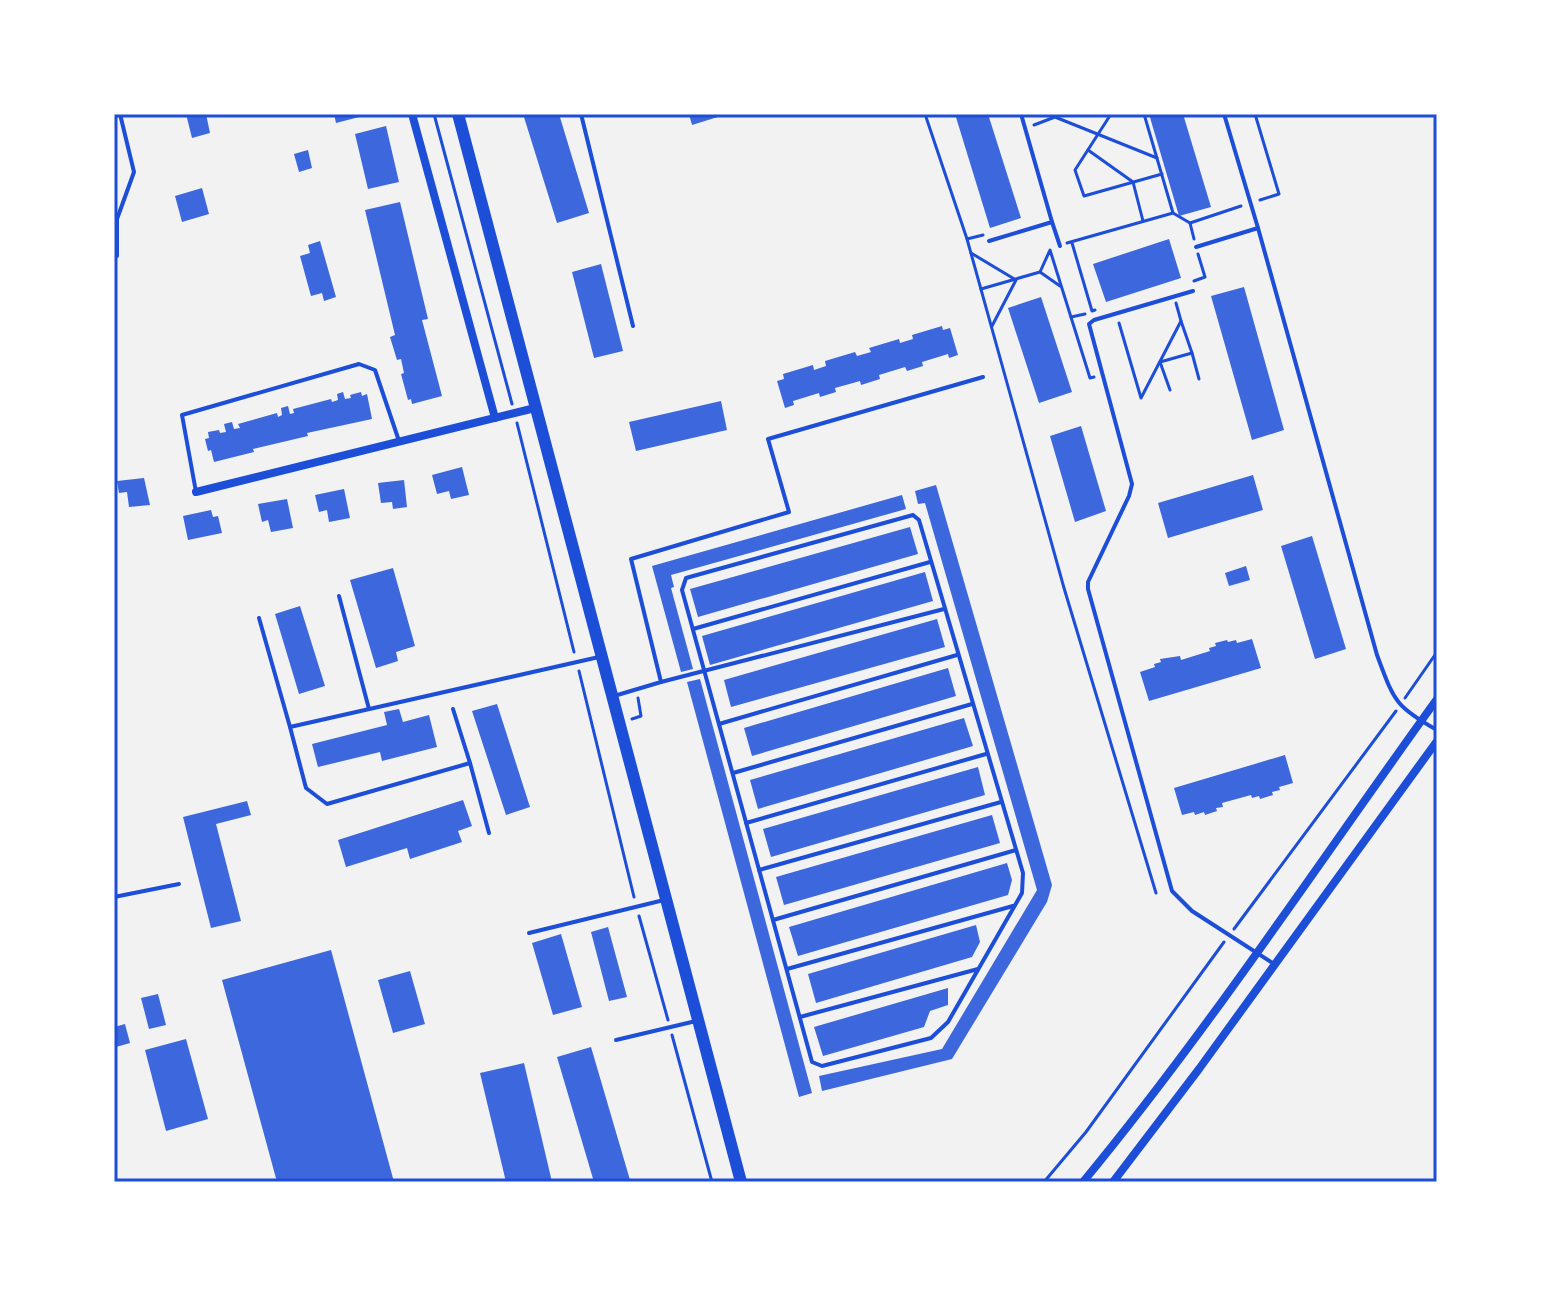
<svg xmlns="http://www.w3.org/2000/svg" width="1551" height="1296" font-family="Raleway,sans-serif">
	<rect width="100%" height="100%" fill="#f2f2f2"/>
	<g fill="#3d67dc">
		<polygon points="186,114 206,114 210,133 192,138"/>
		<polygon points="334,114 367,114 367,115 336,123"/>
		<polygon points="523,114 559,114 589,213 557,223"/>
		<polygon points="689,114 720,114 721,116 692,125"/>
		<polygon points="955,114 988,114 1021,218 990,228"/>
		<polygon points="1149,114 1183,114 1211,207 1179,216"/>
		<polygon points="386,126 399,182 368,189 355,134"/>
		<polygon points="308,150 312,168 299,172 294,154"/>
		<polygon points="202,188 209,214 182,222 175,196"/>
		<polygon points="400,202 428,319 422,320 442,396 412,404 411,399 408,400 401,374 404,373 401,359 397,360 390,337 395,335 365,210"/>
		<polygon points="1169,239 1181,278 1106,302 1093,264"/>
		<polygon points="320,241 336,297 324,301 322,293 311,296 300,256 310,253 308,245"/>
		<polygon points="601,264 623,351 594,358 572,272"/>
		<polygon points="1244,287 1284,430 1252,440 1211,296"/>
		<polygon points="1041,297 1072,392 1039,403 1008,308"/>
		<polygon points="942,326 943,330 950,328 958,355 949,358 948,354 922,362 923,366 907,371 905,367 879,375 880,379 861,385 860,381 835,388 836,392 820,397 819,393 793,401 794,405 785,408 777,381 784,379 783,374 813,365 814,370 826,366 825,361 855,352 857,356 871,352 869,348 899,339 900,343 913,339 912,335"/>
		<polygon points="343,392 345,399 351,398 350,395 361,392 362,396 367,394 372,419 307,433 308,436 253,449 254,452 214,462 211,450 208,451 205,439 209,438 208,432 219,430 220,433 226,432 224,424 232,422 234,429 240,428 238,424 277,413 278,417 282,415 281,408 288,406 290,414 294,413 293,409 331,399 332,402 338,400 337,394"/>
		<polygon points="721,401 727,430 636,451 629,422"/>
		<polygon points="1081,426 1106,511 1075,522 1050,436"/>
		<polygon points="462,467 469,495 451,499 449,491 437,494 432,475"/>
		<polygon points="1253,475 1263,510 1168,538 1158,503"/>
		<polygon points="144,478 150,505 129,507 127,492 119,493 117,481"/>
		<polygon points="404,480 407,507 393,509 392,502 381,503 378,483"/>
		<polygon points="936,485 1052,885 1047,902 952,1059 822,1091 819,1076 942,1049 1037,890 925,503 918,504 915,491"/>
		<polygon points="344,489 350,518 329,522 327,510 319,512 315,495"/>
		<polygon points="902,495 906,509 671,575 674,587 671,588 693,669 681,672 652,566"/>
		<polygon points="287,499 293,528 271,532 268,520 262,522 258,504"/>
		<polygon points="211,510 213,517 218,516 222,533 188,540 183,516"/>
		<polygon points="910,527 918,554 698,617 690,589"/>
		<polygon points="1312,536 1346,649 1315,659 1281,546"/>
		<polygon points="1246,566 1250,580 1229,586 1225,573"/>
		<polygon points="393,568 415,646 396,652 398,661 376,668 350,580"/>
		<polygon points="925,572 933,601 710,665 702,636"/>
		<polygon points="300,606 325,686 299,694 275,614"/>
		<polygon points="937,619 945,647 731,707 724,680"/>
		<polygon points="1252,639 1261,668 1149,701 1140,672 1155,667 1154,664 1161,662 1160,659 1180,656 1181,660 1210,651 1209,648 1216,646 1215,643 1227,640 1228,642 1236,640 1237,643"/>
		<polygon points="948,668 956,696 752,756 744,728"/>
		<polygon points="700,679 812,1093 799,1097 687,682"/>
		<polygon points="497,704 530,807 506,815 472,711"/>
		<polygon points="399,709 403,722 429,715 437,747 382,761 380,752 318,767 312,744 387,725 384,712"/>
		<polygon points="964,718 973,746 758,809 750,780"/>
		<polygon points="1285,755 1293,783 1279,787 1280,790 1272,792 1273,795 1260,799 1259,796 1252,798 1251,795 1222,803 1223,807 1216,808 1217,811 1205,815 1204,812 1195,815 1194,812 1182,815 1174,788"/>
		<polygon points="978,767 985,795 771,857 763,829"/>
		<polygon points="463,800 472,826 458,831 462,842 410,859 407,848 346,867 338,840"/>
		<polygon points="247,801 251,815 216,824 241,921 211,928 183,817"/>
		<polygon points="992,815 1000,843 784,905 776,877"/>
		<polygon points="1007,863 1012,880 1008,895 798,956 789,927"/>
		<polygon points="976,925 980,942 972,957 816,1003 808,974"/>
		<polygon points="608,927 627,997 609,1001 591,932"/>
		<polygon points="561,934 582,1007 553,1015 532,943"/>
		<polygon points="331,950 394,1182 277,1182 222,980"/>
		<polygon points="410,971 425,1024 393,1033 378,980"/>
		<polygon points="948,988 948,1005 930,1011 924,1027 823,1056 814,1027"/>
		<polygon points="158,994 166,1025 149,1029 141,998"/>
		<polygon points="125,1024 130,1043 116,1047 114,1027"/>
		<polygon points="186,1039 208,1119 166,1131 145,1050"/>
		<polygon points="591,1047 630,1180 625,1182 594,1182 557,1057"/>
		<polygon points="524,1063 552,1182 506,1182 480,1073"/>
	</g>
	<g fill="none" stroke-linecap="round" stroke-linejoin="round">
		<g stroke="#1d4ed8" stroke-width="3">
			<polyline points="434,114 512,404"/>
			<polyline points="925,114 967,239 1064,588 1156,893"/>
			<polyline points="1111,114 1075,170 1084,196 1162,174"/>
			<polyline points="1144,114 1173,213"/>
			<polyline points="1255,114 1279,194 1260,200"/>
			<polyline points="1034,125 1055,117 1157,158"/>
			<polyline points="1088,150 1133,182 1143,221"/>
			<polyline points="1190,223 1194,239"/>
			<polyline points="967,239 983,235"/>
			<polyline points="1067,243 1173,213 1190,223 1241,206"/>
			<polyline points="1072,243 1092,311 1095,310"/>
			<polyline points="971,253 1016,280 992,326"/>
			<polyline points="1040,272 1060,286"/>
			<polyline points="1194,281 1205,277 1198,254"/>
			<polyline points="981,289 1040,272 1050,250 1090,378 1094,377"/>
			<polyline points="1071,317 1085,314"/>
			<polyline points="1119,323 1141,398 1181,321 1176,303"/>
			<polyline points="1192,353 1199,379"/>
			<polyline points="1170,390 1160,362 1192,353 1181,321"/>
			<polyline points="517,423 574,652"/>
			<polyline points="579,671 634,897"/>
			<polyline points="1405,698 1437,652"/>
			<polyline points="632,719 641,716 638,698"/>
			<polyline points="639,916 668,1020"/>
			<polyline points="1234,929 1396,711"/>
			<polyline points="672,1035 712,1182"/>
			<polyline points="1044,1182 1086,1132 1224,942"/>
		</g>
		<g stroke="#1d4ed8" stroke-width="4">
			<polyline points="581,114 633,326"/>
			<polyline points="1052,222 1060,246"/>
			<path d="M1258,228L1377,655C1394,700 1394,706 1437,730"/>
			<polyline points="989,241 1052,222 1021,114"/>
			<polyline points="1196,247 1258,228 1224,114"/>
			<polyline points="114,257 117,256 117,219 134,172 120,114"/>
			<polyline points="1193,291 1094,320 1089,324 1132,484 1129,496 1088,582 1088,589 1172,891 1192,911 1274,964"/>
			<polyline points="196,492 182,415 359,364 375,370 399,441"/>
			<polygon points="913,515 919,520 1023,873 1022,893 948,1022 931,1038 822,1066 812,1062 682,590 686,578"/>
			<polyline points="339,596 369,709"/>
			<polyline points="259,618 290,727 599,657"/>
			<polyline points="693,629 930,562"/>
			<polyline points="661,682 944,609"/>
			<polyline points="614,696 661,682 631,559 789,512 768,439 983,377"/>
			<polyline points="719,724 957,655"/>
			<polyline points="290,727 306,788 327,804 470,763 453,709"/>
			<polyline points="470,763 489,833"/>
			<polyline points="733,773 972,704"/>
			<polyline points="746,823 986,754"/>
			<polyline points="759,870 1001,802"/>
			<polyline points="114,897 179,884"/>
			<polyline points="773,920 1016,850"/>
			<polyline points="529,933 664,900"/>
			<polyline points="787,969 1013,906"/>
			<polyline points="800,1017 978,969"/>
			<polyline points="616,1040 696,1021"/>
		</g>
		<g stroke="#1d4ed8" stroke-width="8">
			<polyline points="412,114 495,418"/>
			<polyline points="196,492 535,408"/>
			<path d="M1083,1182C1210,1028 1320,861 1437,699"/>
			<polyline points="1113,1182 1199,1069 1437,741"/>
		</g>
		<polyline stroke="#1d4ed8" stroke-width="12" points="458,114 741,1182"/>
	</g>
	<rect width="1551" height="1296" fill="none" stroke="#ffffff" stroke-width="232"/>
	<rect x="116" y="116" width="1319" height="1064" fill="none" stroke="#1d4ed8" stroke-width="3"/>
</svg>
